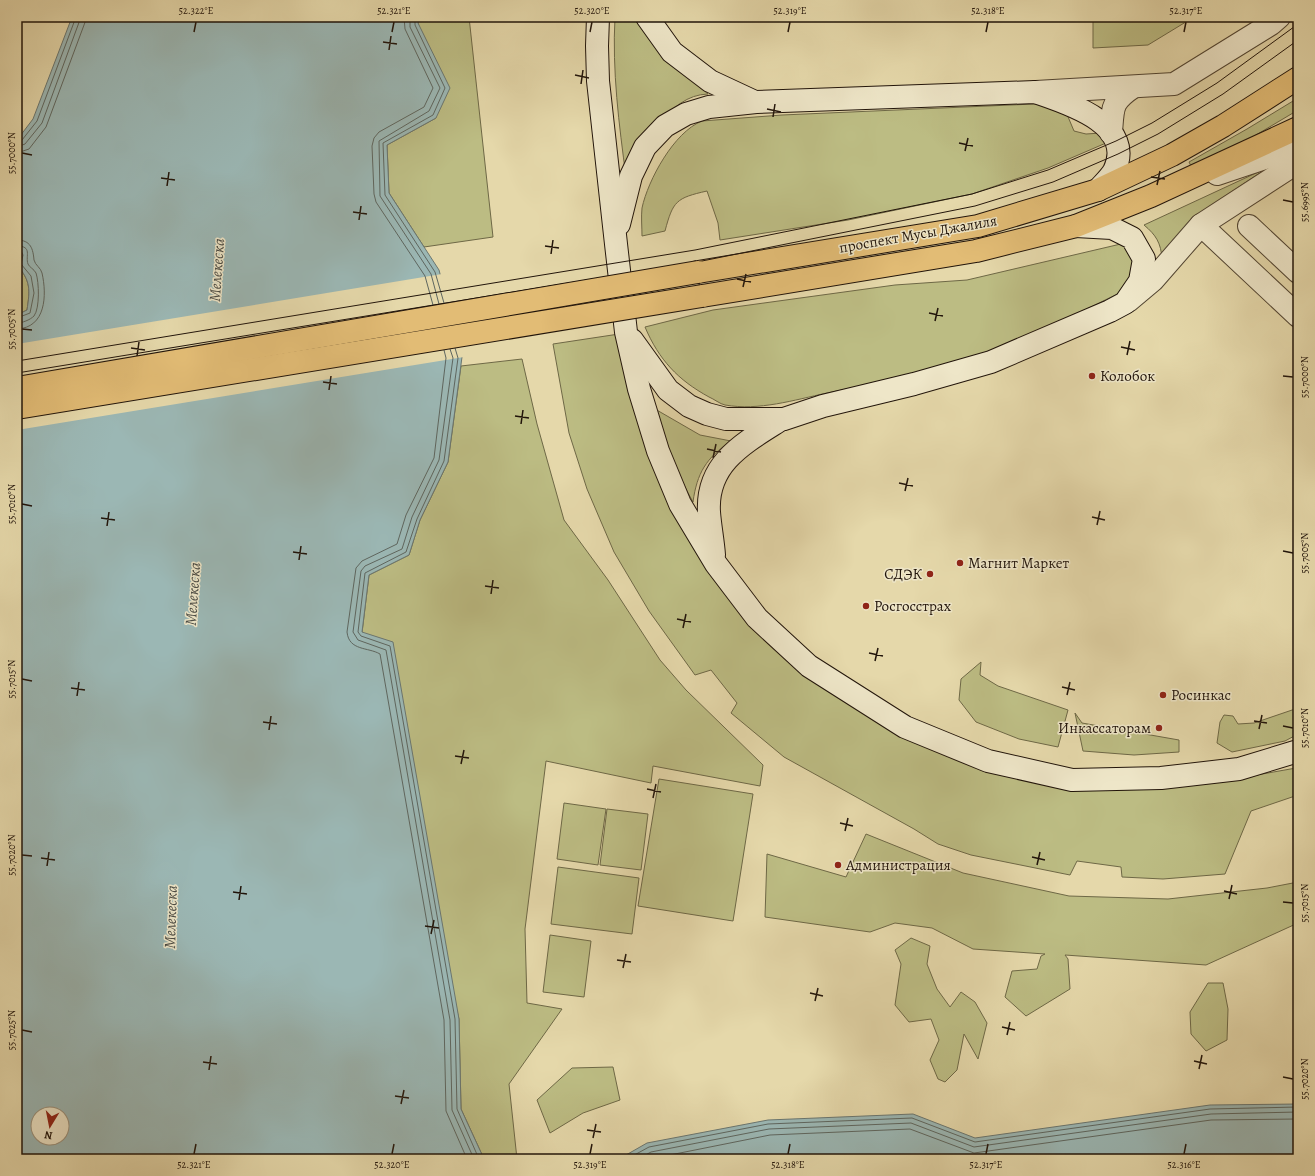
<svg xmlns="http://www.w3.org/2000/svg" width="1315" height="1176" font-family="Alegreya,serif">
	<rect width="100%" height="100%" fill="#e5d8aa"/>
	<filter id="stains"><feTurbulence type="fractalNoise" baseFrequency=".005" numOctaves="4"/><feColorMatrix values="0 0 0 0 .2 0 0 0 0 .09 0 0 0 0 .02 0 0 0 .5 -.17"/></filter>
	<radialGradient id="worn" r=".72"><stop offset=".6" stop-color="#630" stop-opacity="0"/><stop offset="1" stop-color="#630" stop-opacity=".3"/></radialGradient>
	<g fill="#bcbc83" stroke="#6e6846">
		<polygon points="419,17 469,17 493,237 424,247 389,193 387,145 436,118 418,23"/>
		<path d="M615,17H639L690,79L708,94C667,95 646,147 626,177C619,124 612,71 615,17Z"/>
		<polygon points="1093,17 1194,17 1148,45 1093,48"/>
		<polygon points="1298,98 1298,110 1251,138 1191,166 1189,162 1247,129"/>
		<path d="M1034,104L1048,106L1066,112L1074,131L1086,134L1101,133L1106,143L1048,168L972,194L848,220L720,240L718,223L707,191C676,198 673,201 665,231L642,236C642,227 641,217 642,208C648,180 674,132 702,121L782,115Z"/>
		<path d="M1269,167L1207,208L1162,259C1161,243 1156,235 1144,225Z"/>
		<path d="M1125,243L1140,260L1129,288C1084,311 1036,334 988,352C936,371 881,382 827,393C794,400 759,411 725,405C720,404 714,399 709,397C678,380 659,360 645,327L713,310L895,285L967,280Z"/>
		<path d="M17,251L20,257L17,265C31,281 30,290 27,310L17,315Z"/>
		<polygon points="619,334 659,481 801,664 1003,771 1223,781 1296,768 1298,771 1298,795 1251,811 1225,874 1163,879 1122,877 1121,867 1077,861 1070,875 971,855 938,844 914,829 784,757 731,713 737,703 711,670 695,675 649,611 614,552 587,489 569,433 553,344"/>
		<polygon points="522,359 537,424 564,520 608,580 660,660 686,690 763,765 760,786 653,766 651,783 546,761 525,929 527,1003 562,1009 509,1084 517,1159 484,1159 461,1109 459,1019 362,633 369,575 409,555 420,520 448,462 461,366"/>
		<path d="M655,409L700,435L731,441C706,458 697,473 693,502C676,472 665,442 655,409Z"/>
		<polygon points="981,662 980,675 998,686 1068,710 1058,747 1019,739 976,722 959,700 961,679"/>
		<polygon points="1298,708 1298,734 1285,741 1232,752 1217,743 1220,722 1224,715 1233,716 1238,724 1254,723"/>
		<polygon points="1075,713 1082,723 1179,740 1179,752 1134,755 1083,751"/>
		<polygon points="659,779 753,794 733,921 638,906"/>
		<polygon points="564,803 606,809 598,865 557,859"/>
		<polygon points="607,809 648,814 641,870 600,865"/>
		<polygon points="866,834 963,873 1069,896 1168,899 1267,888 1298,882 1298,923 1206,965 1065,955 1068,959 1070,989 1026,1016 1005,997 1012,971 1037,969 1041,956 1045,954 973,949 932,928 895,923 870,932 765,917 767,854 846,877"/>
		<polygon points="558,867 639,878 632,934 551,924"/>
		<polygon points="550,935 591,941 584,997 543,992"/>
		<polygon points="911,938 930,946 927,964 937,989 950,1007 961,992 975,1002 987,1023 978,1059 964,1034 957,1070 945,1082 938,1079 930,1060 939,1040 931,1019 909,1022 895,1005 901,964 895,950"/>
		<polygon points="1208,983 1223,983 1228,1009 1227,1040 1206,1051 1191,1034 1190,1012"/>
		<polygon points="613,1067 620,1100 583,1113 550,1133 537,1100 572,1068"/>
	</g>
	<g fill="#9bb7b4" stroke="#6a7670" fill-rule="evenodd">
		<path d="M72,17H419L418,23L450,88L436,118L387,145L389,193L439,270L462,357L448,462L420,520L409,555L369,575L362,632L393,642L459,1019L461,1109L484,1159H17V315L27,310C30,290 31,281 17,265L20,257L17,251V216L19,212L17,200V140L33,119ZM38,1114H62V1138H38Z"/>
		<polygon points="1298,1104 1298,1159 619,1159 647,1143 768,1120 913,1114 975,1138 1210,1105"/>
	</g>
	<polygon fill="#e5d8aa" points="442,274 464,357 17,430 17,344"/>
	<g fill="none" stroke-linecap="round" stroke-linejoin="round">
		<g stroke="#5e665f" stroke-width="1">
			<polyline points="404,17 405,29 433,88 424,107 379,132 374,138 372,146 374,194 376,202 425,276 433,305"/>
			<polyline points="410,17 410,27 440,88 429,111 379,141 380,196 431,274 439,304"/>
			<polyline points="415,17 415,25 445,88 433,115 383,143 385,195 435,272 444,303"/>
			<polyline points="17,142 22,140 37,121 76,17"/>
			<polyline points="17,147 25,144 42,123 81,17"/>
			<polyline points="17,153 29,149 46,127 87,17"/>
			<path d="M17,240C31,240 33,249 34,260C35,265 41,268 42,273C47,295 46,328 17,329"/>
			<path d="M17,246C33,246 25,256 28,264C29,267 34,269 36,273C39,282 40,308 34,316C30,320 22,323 17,323"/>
			<polyline points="17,251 21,251 23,255 21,264 31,276 34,293 30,313 17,318"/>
			<polyline points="455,348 458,358 444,461 417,519 406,552 365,573 358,632 361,636 390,646 455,1019 457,1109 479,1159"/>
			<polyline points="450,349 453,358 439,460 412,517 402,549 365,566 361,571 353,632 358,640 386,650 450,1020 452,1110 474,1159"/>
			<path d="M444,350L446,358L434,458L406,515L397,544L362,561L356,568L347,632C349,651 368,647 380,654L444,1020L446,1111L467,1159"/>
			<polyline points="627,1159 649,1147 768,1124 912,1118 975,1142 1210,1109 1298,1107"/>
			<polyline points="638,1159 651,1152 769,1129 911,1123 974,1147 1211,1114 1298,1112"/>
			<polyline points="650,1159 770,1135 910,1129 974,1153 1211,1120 1298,1119"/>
		</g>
		<g stroke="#524532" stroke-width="24">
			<g id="street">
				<polyline points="1036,92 1174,84 1271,24 1279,17"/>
				<path d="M1111,133C1113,107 1111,102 1133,87"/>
				<polyline points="1217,174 1298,147"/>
				<polyline points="1201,225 1298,316"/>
				<polyline points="1249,226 1298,272"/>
				<polyline points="1128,301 1153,280 1201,225 1298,162"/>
			</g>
		</g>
		<g stroke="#21140a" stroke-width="24">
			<g id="secondary">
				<polyline points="598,17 597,46 598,81 616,244 626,332 639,389 658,451 680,504 716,564 757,618 809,666 905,727 988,761 1072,780 1161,778 1239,769 1298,751"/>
				<polyline points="647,17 672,52 710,81 755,102"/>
				<path d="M619,224L631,176L645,147L665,126L686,114L709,107L756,102L1035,92C1067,103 1137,124 1114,171C1110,178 1103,184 1098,190"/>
				<polyline points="632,340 668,390 689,406 707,414 726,419 784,419 823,406 914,384 991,362 1110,311 1125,303 1140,281 1144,259 1132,238 1112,228 1076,226"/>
				<path d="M714,555C713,541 710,526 709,512C706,462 746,442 782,419"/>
			</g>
		</g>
		<g stroke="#21140a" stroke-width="24">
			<g id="primary">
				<polyline points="698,272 978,226 1098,190 1172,155 1223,126 1298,78"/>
				<polyline points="702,296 976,251 1076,226 1151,196 1298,128"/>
			</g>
		</g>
		<use href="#street" stroke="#eee6c8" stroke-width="22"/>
		<use href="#secondary" stroke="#eee6c8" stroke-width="22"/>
		<use href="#primary" stroke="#e2bc75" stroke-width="22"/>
		<g stroke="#21140a" stroke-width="1">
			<polyline points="17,361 695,250 972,194 1048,170 1116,141 1152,123 1217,83 1298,24"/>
			<polyline points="17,373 697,262 975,206 1053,182 1118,154 1158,134 1223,94 1298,40"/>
		</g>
		<g stroke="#21140a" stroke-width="24" stroke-linecap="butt">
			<g id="primary-bridge">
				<polyline points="17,388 698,272"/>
				<polyline points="17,408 702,296"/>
			</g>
		</g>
		<use href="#primary-bridge" stroke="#e2bc75" stroke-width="22"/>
	</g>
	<path fill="none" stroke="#21140a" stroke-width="1.5" d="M194,32L196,22M392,32L394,22M590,32L592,22M788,32L790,22M986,32L988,22M1184,32L1186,22M383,42L397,44M389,50L391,36M575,75L589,78M581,84L583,70M767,109L781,112M773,117L775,104M959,143L973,146M965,151L968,138M22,153L32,155M1151,177L1165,179M161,178L175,180M1157,185L1160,171M167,186L169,172M1283,200L1293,202M353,212L367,214M359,220L361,206M545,246L559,248M551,254L553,240M737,279L751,282M743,287L746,274M929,313L943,316M935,321L938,308M22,329L32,330M1121,347L1135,350M131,348L145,350M1127,355L1130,341M137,356L139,342M1283,376L1293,377M323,382L337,384M329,390L331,376M515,416L529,418M521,424L523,410M707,449L721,452M713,458L716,444M899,483L913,486M905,491L908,478M22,504L32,506M1092,517L1105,520M101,518L115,520M1097,525L1100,511M107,526L109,512M1283,551L1293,553M293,552L307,554M299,560L301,546M485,586L499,588M491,594L493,580M677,619L691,622M683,628L686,614M869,653L883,656M875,661L878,648M22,679L32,681M1062,687L1075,690M71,688L85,690M1067,695L1070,682M77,696L79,682M1254,721L1267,723M263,722L277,724M1283,726L1293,728M1259,729L1262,715M269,730L271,716M455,756L469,758M461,764L464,750M647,789L661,792M653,798L656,784M840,823L853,826M845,831L848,818M22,855L32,856M1032,857L1045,860M41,858L55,860M1037,865L1040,852M47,866L49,852M1224,891L1237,894M233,892L247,894M1229,899L1232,885M239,900L241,886M1283,902L1293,903M425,926L439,928M431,934L434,920M617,960L631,962M623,968L626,954M810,993L823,996M815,1001L818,988M1002,1027L1015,1030M22,1030L32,1032M1007,1035L1010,1022M1194,1061L1207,1064M203,1062L217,1064M1199,1069L1202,1055M209,1070L211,1056M1283,1077L1293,1079M395,1096L409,1098M401,1104L404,1090M587,1130L601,1132M593,1138L596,1124M194,1154L196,1144M392,1154L394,1144M590,1154L592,1144M788,1154L790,1144M986,1154L988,1144M1184,1154L1186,1144"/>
	<g fill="#8f2418" stroke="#eee6c8" stroke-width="1.5">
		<circle cx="1092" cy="376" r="4"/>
		<circle cx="960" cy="563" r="4"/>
		<circle cx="930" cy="574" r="4"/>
		<circle cx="866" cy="606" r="4"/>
		<circle cx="1163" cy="695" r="4"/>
		<circle cx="1159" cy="728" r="4"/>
		<circle cx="838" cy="865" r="4"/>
	</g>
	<g text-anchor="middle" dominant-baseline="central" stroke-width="3" stroke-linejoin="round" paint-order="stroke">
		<g font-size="15" fill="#21140a" stroke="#eee6c8">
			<text transform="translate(918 234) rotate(-10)">проспект Мусы Джалиля</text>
		</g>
		<g font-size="15" fill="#21140a" stroke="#eee6c8" text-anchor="start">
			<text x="1100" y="376">Колобок</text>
			<text x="968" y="563">Магнит Маркет</text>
			<text x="922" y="574" text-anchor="end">СДЭК</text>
			<text x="874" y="606">Росгосстрах</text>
			<text x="1171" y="695">Росинкас</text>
			<text x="1151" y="728" text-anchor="end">Инкассаторам</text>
			<text x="846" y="865">Администрация</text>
		</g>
		<g font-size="16" font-style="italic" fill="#4c4d46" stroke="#eee6c8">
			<text transform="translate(217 270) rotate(-86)">Мелекеска</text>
			<text transform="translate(193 594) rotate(-86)">Мелекеска</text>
			<text transform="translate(171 917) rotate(-88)">Мелекеска</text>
		</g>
	</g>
	<rect width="1315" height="1176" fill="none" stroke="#e5d8aa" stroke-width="44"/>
	<g transform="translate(50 1126) rotate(190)"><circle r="19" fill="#eee6c8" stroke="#9c927c"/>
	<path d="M0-3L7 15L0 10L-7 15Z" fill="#8f2418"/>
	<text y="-6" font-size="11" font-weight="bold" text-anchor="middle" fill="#21140a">N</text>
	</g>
	<rect x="22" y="22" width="1271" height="1132" fill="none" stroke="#21140a" stroke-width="1.5"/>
	<g font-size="10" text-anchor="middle" fill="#21140a">
		<text x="196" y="14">52.322°E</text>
		<text x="394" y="14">52.321°E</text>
		<text x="592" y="14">52.320°E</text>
		<text x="790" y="14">52.319°E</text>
		<text x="988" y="14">52.318°E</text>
		<text x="1186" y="14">52.317°E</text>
		<text transform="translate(11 153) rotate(-90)" y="4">55.7000°N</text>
		<text transform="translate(1304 202) rotate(-90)" y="4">55.6995°N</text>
		<text transform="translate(11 329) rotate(-90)" y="4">55.7005°N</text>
		<text transform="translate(1304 377) rotate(-90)" y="4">55.7000°N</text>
		<text transform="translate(11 504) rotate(-90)" y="4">55.7010°N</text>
		<text transform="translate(1304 553) rotate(-90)" y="4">55.7005°N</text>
		<text transform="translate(11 679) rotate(-90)" y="4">55.7015°N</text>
		<text transform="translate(1304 728) rotate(-90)" y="4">55.7010°N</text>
		<text transform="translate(11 855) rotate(-90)" y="4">55.7020°N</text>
		<text transform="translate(1304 903) rotate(-90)" y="4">55.7015°N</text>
		<text transform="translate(11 1030) rotate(-90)" y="4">55.7025°N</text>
		<text transform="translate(1304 1079) rotate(-90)" y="4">55.7020°N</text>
		<text x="194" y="1168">52.321°E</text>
		<text x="392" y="1168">52.320°E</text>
		<text x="590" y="1168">52.319°E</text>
		<text x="788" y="1168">52.318°E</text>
		<text x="986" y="1168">52.317°E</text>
		<text x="1184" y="1168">52.316°E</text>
	</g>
	<rect width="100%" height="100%" filter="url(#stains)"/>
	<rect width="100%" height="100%" fill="url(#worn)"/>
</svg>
